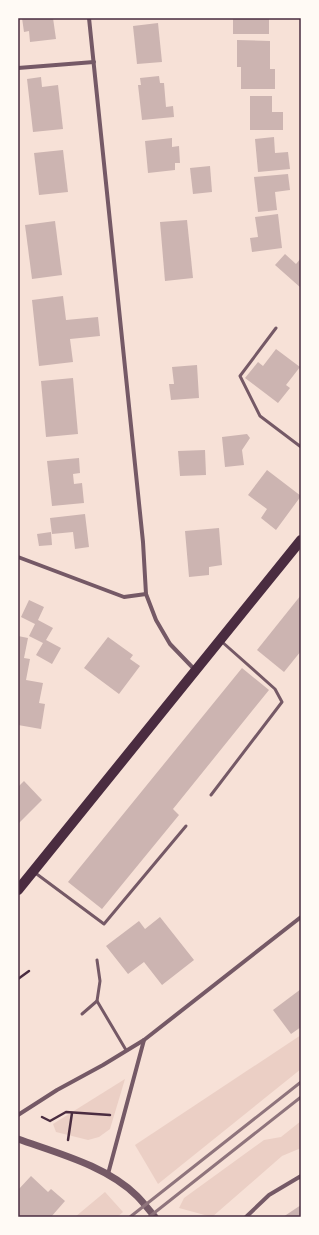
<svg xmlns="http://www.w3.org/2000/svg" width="319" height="1235" font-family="Manrope,sans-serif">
	<rect width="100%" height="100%" fill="#f7e1d7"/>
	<g fill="#ebcfc5">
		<polygon points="301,1035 301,1069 158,1184 135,1145"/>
		<polygon points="125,1079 110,1129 99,1137 88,1140 56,1132 53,1124"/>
		<polygon points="301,1121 301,1148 282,1156 212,1217 179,1208 184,1198 264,1140 281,1137"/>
		<polygon points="105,1192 123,1212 117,1217 75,1217"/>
	</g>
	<g fill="#ccb4b1">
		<polygon points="22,18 53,18 56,39 30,42 29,31 24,32"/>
		<rect x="233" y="18" width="36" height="16"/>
		<polygon points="158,23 162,62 137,64 133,26"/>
		<polygon points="237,40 270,41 270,69 275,69 275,89 241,89 241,67 237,67"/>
		<polygon points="159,76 160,83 164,83 166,107 173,106 174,117 142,120 138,85 141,85 140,78"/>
		<polygon points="41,77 42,87 58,85 63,129 33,132 27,79"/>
		<polygon points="250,96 272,96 272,112 283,112 283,130 250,130"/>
		<polygon points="274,137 275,153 288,152 290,169 258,172 255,139"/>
		<polygon points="172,138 172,147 179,146 180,163 175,163 175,170 148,173 145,141"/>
		<polygon points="63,150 68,192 39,195 34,153"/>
		<polygon points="210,166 212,192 193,194 190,168"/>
		<polygon points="288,174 290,190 275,192 277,210 258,212 254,177"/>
		<polygon points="278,214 282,248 252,252 250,238 258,237 255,217"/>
		<polygon points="187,220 193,278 165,281 160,222"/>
		<polygon points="55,221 62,275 32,279 25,225"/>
		<polygon points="285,254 296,264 301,258 301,288 275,265"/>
		<polygon points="63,296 66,320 98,317 100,336 70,339 73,362 39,366 32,300"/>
		<polygon points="276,349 300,367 286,385 290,388 278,403 245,378 258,362 263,366"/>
		<polygon points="197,365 199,398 171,400 169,384 174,384 172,367"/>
		<polygon points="73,378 78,434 46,437 41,381"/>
		<polygon points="247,434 250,438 242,450 244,465 225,467 222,437"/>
		<polygon points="205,450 206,475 180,476 178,451"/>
		<polygon points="79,458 80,473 73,474 74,484 82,483 84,503 52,506 47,461"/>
		<polygon points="267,470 301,496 276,530 261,518 267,509 248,495"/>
		<polygon points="85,514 89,547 75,549 73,532 52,534 50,518"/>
		<polygon points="219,528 222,565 209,567 209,575 189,577 185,531"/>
		<polygon points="51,532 52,545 39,546 37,534"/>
		<polygon points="301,595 301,651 284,672 257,650"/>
		<polygon points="29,600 44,607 38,620 53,628 46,640 61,648 52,664 36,655 43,643 29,636 35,624 21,617"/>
		<polygon points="18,636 28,638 24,658 30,659 26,680 43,683 39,703 45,704 41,729 18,725"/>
		<polygon points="108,637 133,655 130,659 140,666 119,694 84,668"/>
		<polygon points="242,668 269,690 173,809 179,815 102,909 68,882"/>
		<polygon points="24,781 42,800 18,824 18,787"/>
		<polygon points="160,917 194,960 162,985 144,962 128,974 106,946 139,921 145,929"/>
		<polygon points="301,989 301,1027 291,1034 273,1010"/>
		<polygon points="31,1176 48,1192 51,1189 65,1201 51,1217 18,1217 18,1190"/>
		<polygon points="301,1205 301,1217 283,1217"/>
	</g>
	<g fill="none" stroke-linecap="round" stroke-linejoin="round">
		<g stroke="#4a2c40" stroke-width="2.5">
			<polyline points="18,979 29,971"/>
			<polyline points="42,1117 50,1121 66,1112 110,1115"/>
			<polyline points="68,1140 72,1113"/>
		</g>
		<g stroke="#755966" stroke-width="3">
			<polyline points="276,328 240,376 260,416 301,447"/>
			<polyline points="211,795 282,702 275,689 221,641"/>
			<polyline points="34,872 104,924 186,826"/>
			<polyline points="97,960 100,981 97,1001 126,1050"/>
			<polyline points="82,1014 97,1001"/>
		</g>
		<g stroke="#755966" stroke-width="4">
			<polyline points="89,18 143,542 146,594 156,620 170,644 195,670"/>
			<polyline points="18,68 94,62"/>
			<polyline points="18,557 124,597 146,594"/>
			<polyline points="18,1115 57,1090 103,1065 144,1040 301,917"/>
			<polyline points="108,1174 144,1040"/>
			<polyline points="246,1217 269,1195 301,1176"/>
		</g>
		<path stroke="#755966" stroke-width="7" d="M18,1139C57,1153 107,1166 137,1196C143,1202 149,1210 155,1217"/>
		<polyline stroke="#4a2c40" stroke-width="10" points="18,890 301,540"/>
		<g stroke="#8f747c" stroke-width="3">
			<polyline points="130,1217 301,1082"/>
			<polyline points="149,1217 301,1097"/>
		</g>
	</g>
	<rect width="319" height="1235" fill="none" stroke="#fffaf5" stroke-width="38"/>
	<rect x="19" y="19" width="281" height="1197" fill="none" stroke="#4a2c40" stroke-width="1.5"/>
</svg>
